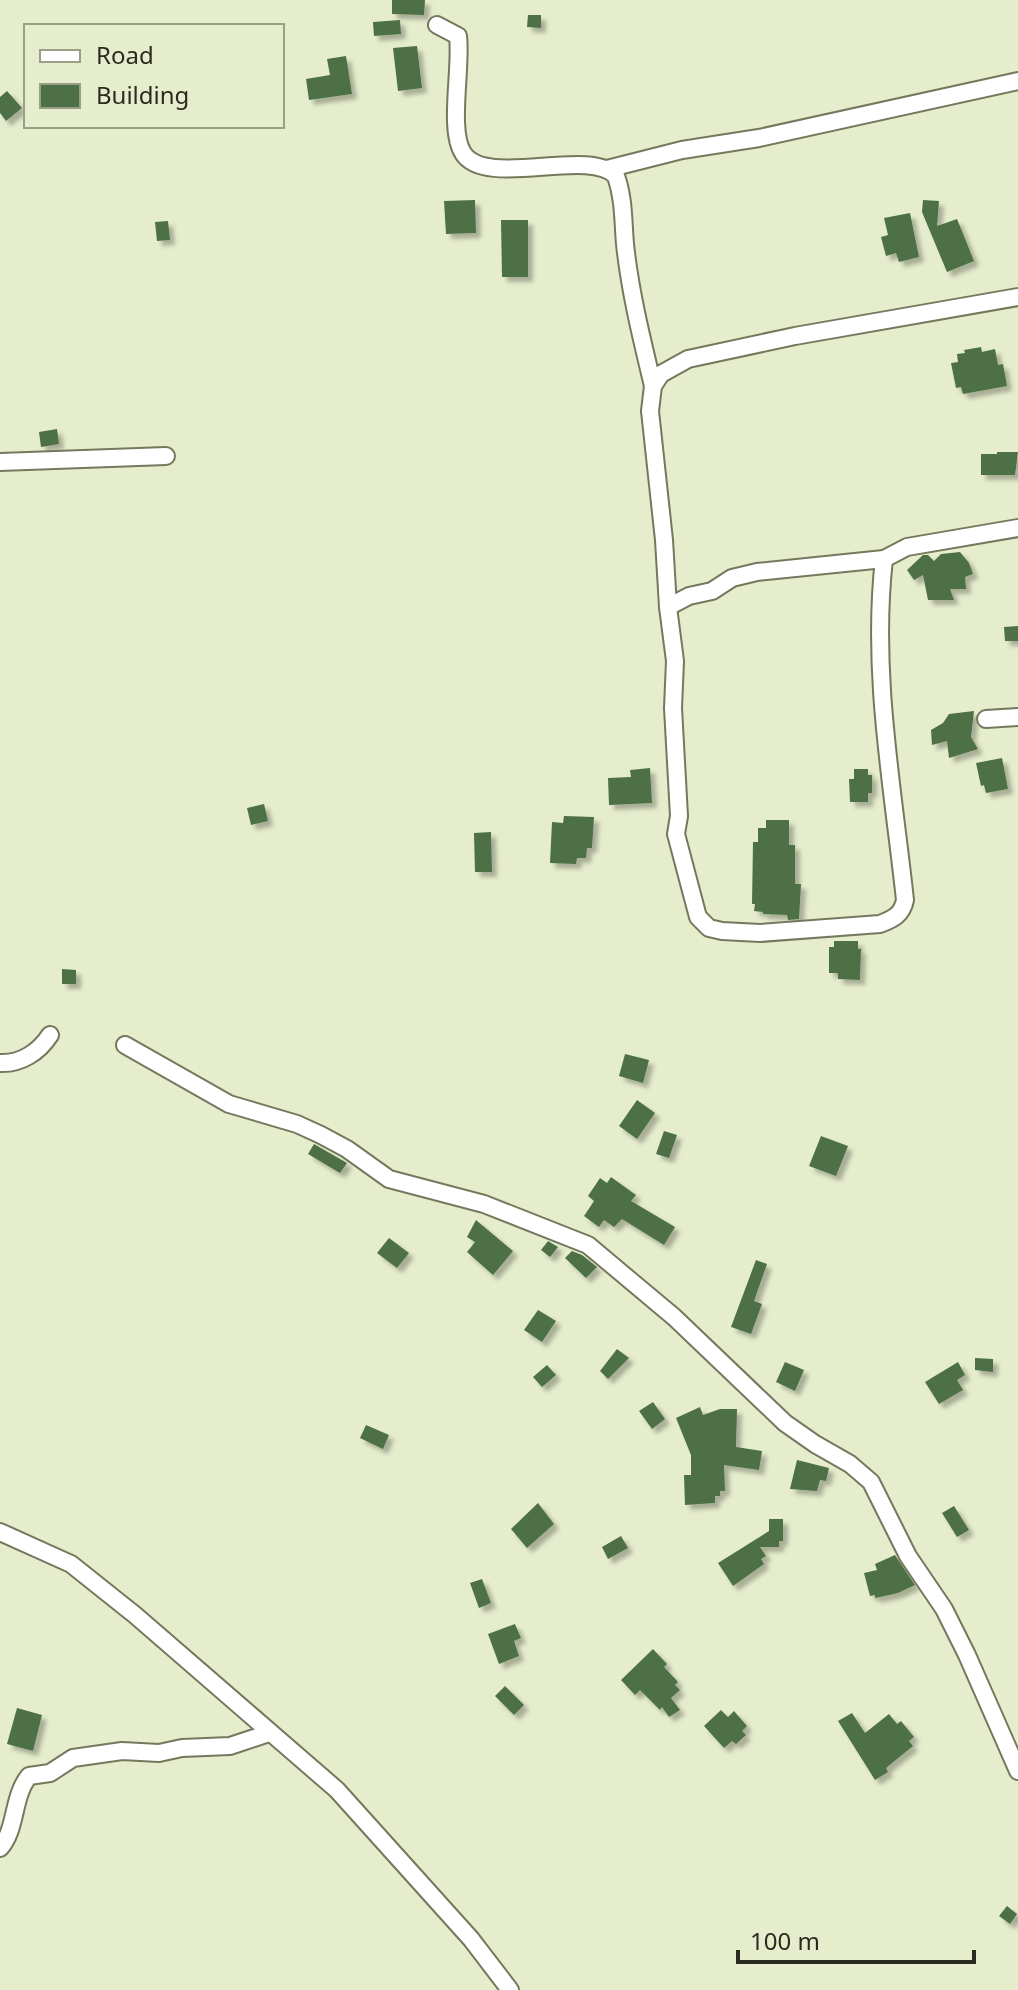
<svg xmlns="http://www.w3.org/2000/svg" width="1018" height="1990" font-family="'Noto Sans',sans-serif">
	<defs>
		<filter id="shadow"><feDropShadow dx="5" dy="5" stdDeviation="2" flood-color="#0004"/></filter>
	</defs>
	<rect width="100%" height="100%" fill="#e6edcd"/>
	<g fill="#4d7046" filter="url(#shadow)">
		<polygon points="392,0 425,0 424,15 392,14"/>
		<polygon points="528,15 541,15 541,28 527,27"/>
		<polygon points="400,20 401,34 374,36 373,22"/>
		<polygon points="417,46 422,88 398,91 393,48"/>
		<polygon points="346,56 352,94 309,100 306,79 330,75 327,59"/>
		<polygon points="7,91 22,108 6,121 0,113 0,97"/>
		<polygon points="475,200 476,233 446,234 444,201"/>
		<polygon points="923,200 939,201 937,226 957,219 974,261 947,272 922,212"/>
		<polygon points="910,213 919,257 899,262 896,253 886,256 881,237 888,235 884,218"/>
		<polygon points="501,220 528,220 528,277 502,277"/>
		<polygon points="168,221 170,240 157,241 155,222"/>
		<polygon points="981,347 982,352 995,349 998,365 1003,364 1007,386 963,394 961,387 956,388 951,363 958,362 957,354 965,353 964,350"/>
		<polygon points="57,429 59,444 41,447 39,432"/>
		<polygon points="997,452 1018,452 1015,475 981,475 981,454 997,454"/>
		<polygon points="960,552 969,563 973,574 965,577 966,589 950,589 954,600 928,600 923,575 914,580 907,570 923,555 928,555 934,561 941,554"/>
		<polygon points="1018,626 1018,641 1005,641 1004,627"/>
		<polygon points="974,711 971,737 978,749 949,758 947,741 932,745 931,730 943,723 949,714"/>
		<polygon points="1002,758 1008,789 986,793 984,785 981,786 976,763"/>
		<polygon points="650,768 652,803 609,805 608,778 631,777 630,770"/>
		<polygon points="854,769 868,769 868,775 872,775 872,793 868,793 868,802 850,802 849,779 854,779"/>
		<polygon points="264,804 268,821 251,825 247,808"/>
		<polygon points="564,816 594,817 592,848 587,848 586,858 577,858 576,864 550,863 552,822 563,823"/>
		<polygon points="766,820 789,820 789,845 795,845 795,884 801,884 799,919 788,920 787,915 763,914 763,912 754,911 755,904 752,904 753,842 758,842 758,828 766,828"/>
		<polygon points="491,832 492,872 475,872 474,833"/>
		<polygon points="834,941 858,941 858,949 861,949 860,980 838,979 838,973 829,973 829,947 834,947"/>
		<polygon points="62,969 76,970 76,984 62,984"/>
		<polygon points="625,1054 649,1060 643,1083 619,1076"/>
		<polygon points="637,1100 655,1113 637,1139 619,1126"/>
		<polygon points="664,1131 677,1135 669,1158 656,1154"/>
		<polygon points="821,1136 848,1146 836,1176 809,1166"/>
		<polygon points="314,1144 347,1163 340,1173 308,1154"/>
		<polygon points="611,1177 636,1195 631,1201 675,1227 664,1245 622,1219 614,1227 604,1220 599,1227 584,1216 594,1201 588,1196 600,1178 607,1183"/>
		<polygon points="476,1220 513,1251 493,1275 467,1252 475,1242 467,1237"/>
		<polygon points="389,1238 409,1253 397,1268 377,1253"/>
		<polygon points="548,1241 558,1247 550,1257 541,1250"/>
		<polygon points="572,1251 582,1255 597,1267 586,1278 565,1258"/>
		<polygon points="756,1260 767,1264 754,1301 762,1304 751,1334 731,1327"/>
		<polygon points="538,1310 556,1321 542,1342 524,1330"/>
		<polygon points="617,1349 629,1358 608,1379 600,1371"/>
		<polygon points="975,1358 993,1359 993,1372 975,1370"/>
		<polygon points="785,1362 804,1370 795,1391 776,1382"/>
		<polygon points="958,1362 965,1375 957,1380 963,1390 939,1404 925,1382"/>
		<polygon points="547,1365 556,1375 542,1387 533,1377"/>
		<polygon points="653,1402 665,1419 652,1429 639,1411"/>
		<polygon points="700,1407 703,1415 720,1409 737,1409 736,1447 762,1451 759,1470 724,1465 725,1491 720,1491 720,1496 715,1496 715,1503 685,1505 684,1475 691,1475 691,1455 676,1418"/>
		<polygon points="366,1425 389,1435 383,1449 360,1438"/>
		<polygon points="797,1460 829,1468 826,1481 820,1480 817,1491 790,1489"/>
		<polygon points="538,1503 554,1524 527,1548 511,1529"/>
		<polygon points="954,1506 969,1530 957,1537 942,1513"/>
		<polygon points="769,1519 783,1519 783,1541 779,1541 779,1547 760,1547 766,1556 761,1559 764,1564 733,1586 718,1563 769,1531"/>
		<polygon points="621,1536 628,1548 608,1559 602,1547"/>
		<polygon points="895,1555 915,1585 898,1593 875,1598 875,1595 870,1596 864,1573 877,1570 875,1564"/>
		<polygon points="482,1579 491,1603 479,1608 470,1583"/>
		<polygon points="515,1624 521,1638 514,1641 519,1656 499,1664 488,1634"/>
		<polygon points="653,1649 667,1664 664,1667 678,1682 675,1685 680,1690 671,1698 680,1710 669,1717 662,1707 660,1710 640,1690 635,1695 621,1680"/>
		<polygon points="505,1686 524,1705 514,1715 495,1696"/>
		<polygon points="17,1708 42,1715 33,1751 7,1744"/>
		<polygon points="721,1710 728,1717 734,1711 747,1726 742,1731 746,1735 736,1744 732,1741 724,1748 704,1726"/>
		<polygon points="852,1713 865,1733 889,1714 897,1724 901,1721 914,1737 909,1741 913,1746 886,1768 888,1772 875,1780 838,1721"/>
		<polygon points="1007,1906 1017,1914 1010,1924 999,1916"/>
	</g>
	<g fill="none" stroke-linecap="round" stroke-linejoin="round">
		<g stroke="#74795d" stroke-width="20">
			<g id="minor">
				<path d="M437,25L458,36C462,67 448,130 463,153C485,189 589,147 616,176C624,199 623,221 625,244C630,292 642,340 653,386"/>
				<polyline points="607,169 682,150 759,138 1018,81"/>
				<polyline points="0,462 166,456"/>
				<path d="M884,559C871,673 893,788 905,900C902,915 893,919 880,924L760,933L722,931L709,928L698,917L676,834L679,816L673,708L675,661L668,607L664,540L650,411L653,386L661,374L688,359L795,336L1018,297"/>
				<polyline points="668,607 689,596 712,591 732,578 757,572 884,559 907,547 1018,528"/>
				<polyline points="986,719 1018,717"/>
				<polyline points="125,1045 229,1104 297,1124 321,1135 347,1149 389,1179 484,1204 588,1245 674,1317 785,1423 815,1444 850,1464 871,1482 908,1556 944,1609 967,1655 1018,1771"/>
				<path d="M0,1063C21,1064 39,1052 50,1035"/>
				<polyline points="0,1532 71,1564 135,1615 337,1790 471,1939 510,1990"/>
				<path d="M0,1848C17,1829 12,1797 29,1776L50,1773L73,1758L122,1751L159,1753L182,1748L230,1746L269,1733"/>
			</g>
		</g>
		<use href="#minor" stroke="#fff" stroke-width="16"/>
	</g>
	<rect x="24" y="24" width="260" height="104" fill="#e6edcd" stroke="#9a9f88" stroke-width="2"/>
	<rect x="40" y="50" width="40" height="12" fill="#ffffff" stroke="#9a9f88" stroke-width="2"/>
	<text x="96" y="64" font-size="24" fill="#292b20">Road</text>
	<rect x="40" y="84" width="40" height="24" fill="#4d7046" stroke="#9a9f88" stroke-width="2"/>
	<text x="96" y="104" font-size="24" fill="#292b20">Building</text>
	<path d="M738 1950v12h236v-12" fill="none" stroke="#292b20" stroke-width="4"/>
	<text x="750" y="1950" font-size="24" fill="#292b20" stroke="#e6edcd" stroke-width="6" paint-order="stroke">100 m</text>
</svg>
